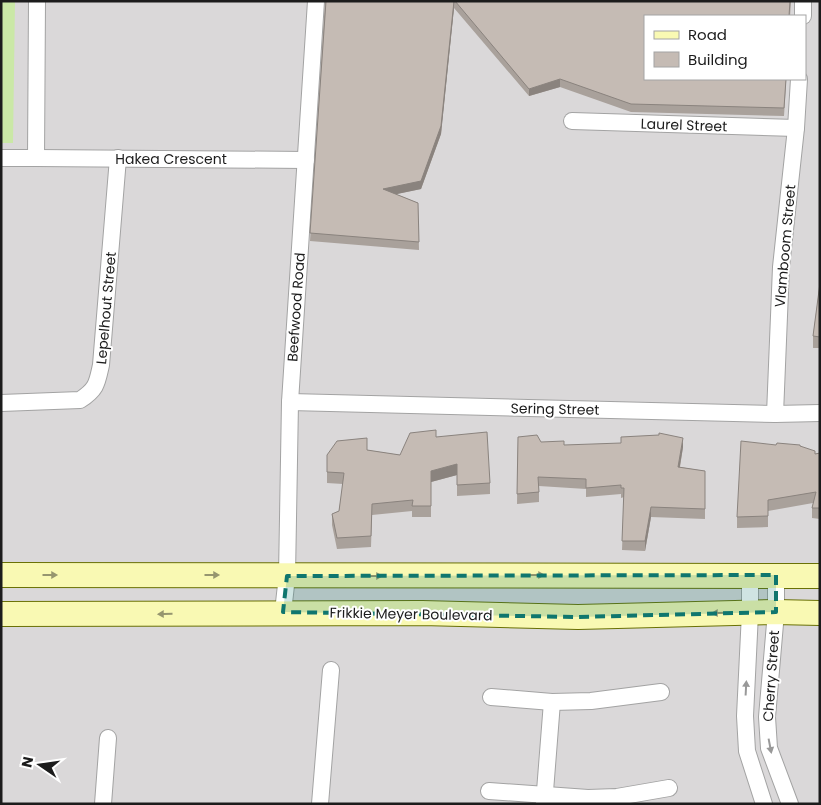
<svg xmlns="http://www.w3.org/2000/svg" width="821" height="805" font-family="Poppins,sans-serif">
	<rect width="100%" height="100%" fill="#ede8e1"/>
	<path fill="#dad8d9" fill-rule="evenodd" d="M1,1H820V804H1ZM645,16H805V79H645Z"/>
	<polygon fill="#cae8a6" points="1,1 15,1 13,143 1,143"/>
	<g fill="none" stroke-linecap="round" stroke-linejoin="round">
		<g stroke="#a3a3a3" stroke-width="18">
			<g id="street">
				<polyline points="803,16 803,1"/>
				<polyline points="572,121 796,128"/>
				<polyline points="1,158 36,158 37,1"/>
				<polyline points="36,158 306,160"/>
				<polyline points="290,402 775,414 820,413"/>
				<path d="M1,403L80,400C97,389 97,383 101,365L118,158"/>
				<polyline points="775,414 781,267 796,128 799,79"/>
				<polyline points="750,575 750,613 745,716 747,751 764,804"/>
				<polyline points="776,575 776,612 767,717 769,748 790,804"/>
				<polyline points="283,612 287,576 290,402 316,1"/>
				<polyline points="491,697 552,702 591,701 661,692"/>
				<polyline points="489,791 588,798 617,797 669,788"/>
				<polyline points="103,804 108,738"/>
				<polyline points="320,804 331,670"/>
				<polyline points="544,804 552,702"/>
			</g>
		</g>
		<g stroke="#6a7105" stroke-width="26">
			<g id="secondary">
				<polyline points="1,575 820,576"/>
				<polyline points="1,614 422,613 578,617 776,612 820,613"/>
			</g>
		</g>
		<use href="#street" stroke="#fff" stroke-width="16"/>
		<use href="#secondary" stroke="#f9f9b3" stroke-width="24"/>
	</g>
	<g fill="#a9a19b">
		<polygon points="325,1 791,1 784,116 631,112 560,87 529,96 454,8 441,134 421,189 396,194 418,203 419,250 310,241"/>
		<polygon points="820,283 820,348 813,348 813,336"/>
		<polygon points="436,437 490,483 490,494 457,496 457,475 431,482 431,517 412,517 412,511 372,515 371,547 337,549 332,525 332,514 339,511 343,484 327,483 327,455 367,450 400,455"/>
		<polygon points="518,437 541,442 564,445 683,447 680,467 705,471 705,519 651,517 645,551 622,550 624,497 621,498 621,494 586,497 586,489 539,486 539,502 517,504"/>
		<polygon points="776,445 800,446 815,454 820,453 820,519 812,518 812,508 813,503 768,511 768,527 737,528 737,517"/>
	</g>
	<g fill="#8a837e">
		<polygon points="454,1 454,8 441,134 421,189 383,197 383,189"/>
		<polygon points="560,79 560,87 529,96 529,89"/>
		<polygon points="683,438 683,447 678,477 678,467"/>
		<polygon points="457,464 457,475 431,482 431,517 431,471"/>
		<polygon points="651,507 651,517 645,551 645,541"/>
	</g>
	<g fill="#c5bbb4" stroke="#8a837e">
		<polygon points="326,1 454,1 441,126 421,181 383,189 418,203 419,242 310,233"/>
		<polygon points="455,1 790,1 789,16 645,16 645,79 786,79 784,108 631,104 560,79 529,89"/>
		<polygon points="820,283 820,337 813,336"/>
		<polygon points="436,430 436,437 487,432 490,483 457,485 457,464 431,471 431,506 412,506 413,500 372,504 371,536 337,538 332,514 339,511 344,473 327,472 327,455 337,441 367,438 367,450 400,455 410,433"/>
		<polygon points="659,433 683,438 678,467 705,471 705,509 651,507 645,541 622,541 624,488 621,488 621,485 586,488 586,479 538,477 539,492 517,494 518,437 537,435 541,442 564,441 564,445 621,443 621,437 659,435"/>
		<polygon points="741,441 776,445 777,443 800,445 800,446 815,451 815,454 820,453 820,508 812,508 816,492 768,500 768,516 737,517"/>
	</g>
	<defs><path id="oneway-solid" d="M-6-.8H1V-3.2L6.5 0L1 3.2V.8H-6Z" transform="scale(1.25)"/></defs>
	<g fill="#96966f">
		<use href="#oneway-solid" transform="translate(50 575)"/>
		<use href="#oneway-solid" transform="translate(212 575)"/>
		<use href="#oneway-solid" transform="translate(537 575)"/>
		<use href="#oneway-solid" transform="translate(375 576)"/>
		<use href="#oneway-solid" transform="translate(719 613) rotate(179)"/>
		<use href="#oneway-solid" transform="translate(165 614) rotate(179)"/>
	</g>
	<g fill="#999">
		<use href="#oneway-solid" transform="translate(746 688) rotate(-87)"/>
		<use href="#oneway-solid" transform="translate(770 746) rotate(79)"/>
	</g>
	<path fill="#0f766e" fill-opacity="0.2" stroke="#0f766e" stroke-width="4" stroke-dasharray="10 6" stroke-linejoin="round" d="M776,575V612L578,617L283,612L287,576Z"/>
	<g text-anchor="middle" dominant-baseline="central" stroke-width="4" stroke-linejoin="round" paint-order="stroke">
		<g font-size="14" fill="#1c1c1c" stroke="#fff">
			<text transform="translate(684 125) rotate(2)">Laurel Street</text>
			<text x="171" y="159">Hakea Crescent</text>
			<text transform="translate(785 246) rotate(-85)">Vlamboom Street</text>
			<text transform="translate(296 307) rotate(-86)">Beefwood Road</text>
			<text transform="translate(106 308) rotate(-85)">Lepelhout Street</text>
			<text transform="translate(555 409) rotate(1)">Sering Street</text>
			<text transform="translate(411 614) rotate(1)">Frikkie Meyer Boulevard</text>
			<text transform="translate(771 676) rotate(-86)">Cherry Street</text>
		</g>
	</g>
	<rect width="821" height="805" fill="none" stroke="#1c1c1c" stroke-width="5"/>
	<rect x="644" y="15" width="162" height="65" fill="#ffffff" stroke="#a4a4a4"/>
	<rect x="654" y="31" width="25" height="8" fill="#f9f9b3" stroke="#a4a4a4"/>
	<text x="688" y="40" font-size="15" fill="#1c1c1c">Road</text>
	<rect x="654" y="52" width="25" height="15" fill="#c5bbb4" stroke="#a4a4a4"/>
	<text x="688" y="65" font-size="15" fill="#1c1c1c">Building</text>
	<g transform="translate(40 765) rotate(283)" stroke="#ffffff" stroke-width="4" paint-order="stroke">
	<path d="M0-4L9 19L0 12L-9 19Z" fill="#1c1c1c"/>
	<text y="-8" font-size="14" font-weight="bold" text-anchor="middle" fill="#1c1c1c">N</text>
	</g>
</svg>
